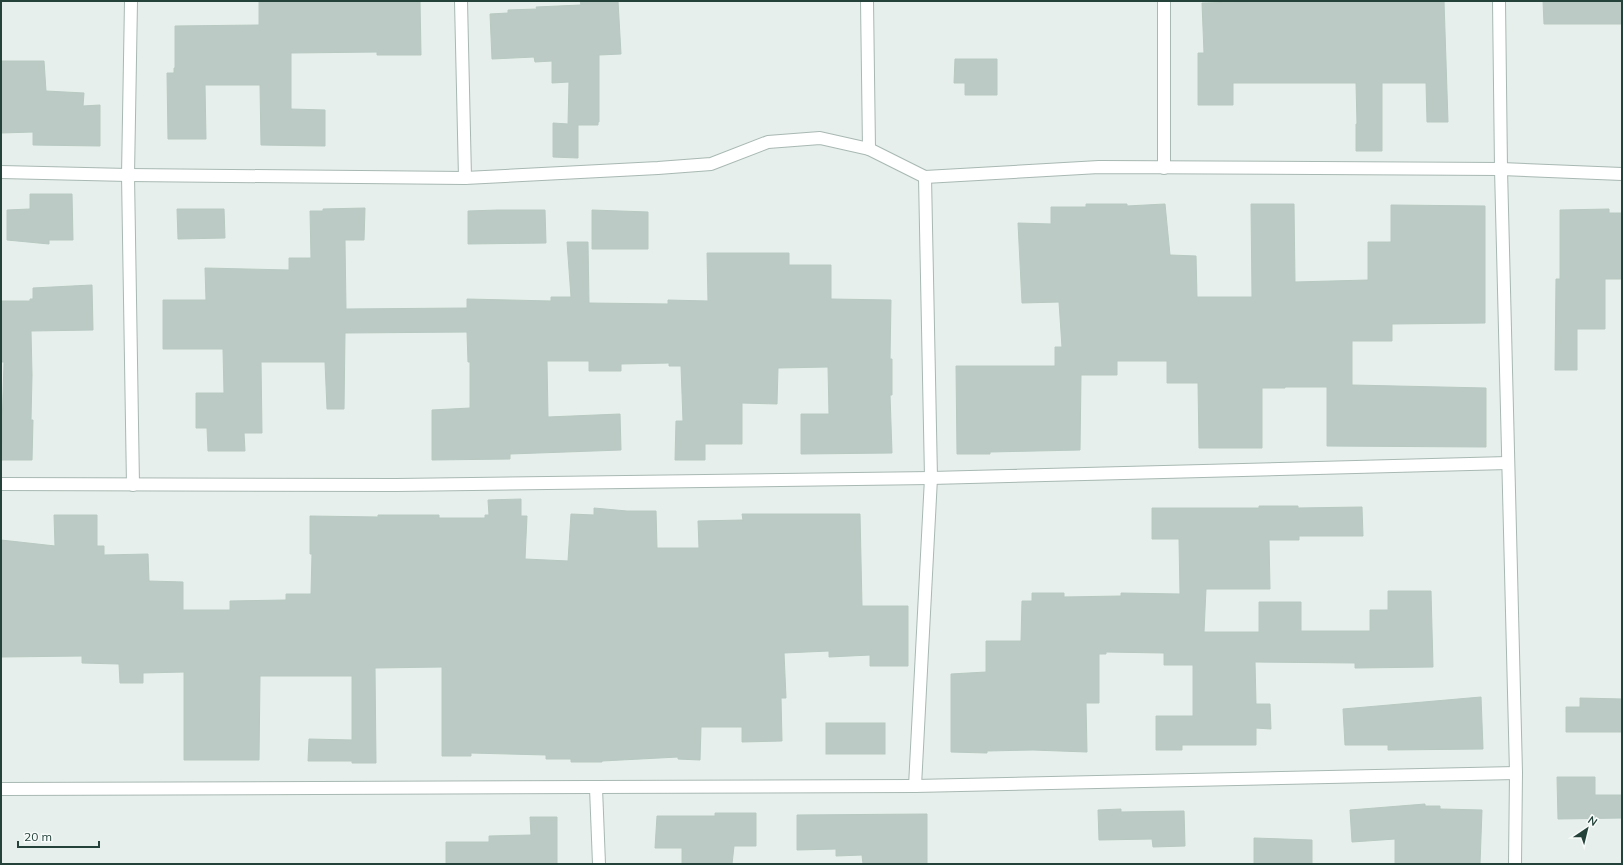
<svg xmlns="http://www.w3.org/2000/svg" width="1623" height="865" font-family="Mulish,sans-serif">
	<rect width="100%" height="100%" fill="#e6efeb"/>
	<g fill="#bbcac4" stroke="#b8c9c2">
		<polygon points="259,1 420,1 421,55 377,55 377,52 291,53 291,109 325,110 325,146 261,145 260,85 205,85 206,139 168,139 167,73 174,73 174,68 175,68 175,26 259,25"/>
		<polygon points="580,1 618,1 621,54 599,55 599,122 598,122 598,125 578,125 578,158 553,157 553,123 568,124 569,82 552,83 552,61 535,62 534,57 492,59 490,14 508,13 508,10 537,9 536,7 581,5"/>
		<polygon points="1274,1 1444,1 1448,122 1427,122 1426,83 1382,83 1382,151 1356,151 1356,124 1357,124 1356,83 1233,83 1233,105 1198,105 1198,53 1204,53 1202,3"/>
		<polygon points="1543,1 1622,1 1622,24 1544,24"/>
		<polygon points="955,59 997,59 997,95 965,95 965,83 954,83"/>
		<polygon points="1,61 44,61 46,91 84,93 83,106 100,105 100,146 33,145 33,132 1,133"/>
		<polygon points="30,194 72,194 73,240 49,240 49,244 7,240 7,210 30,209"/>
		<polygon points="1086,204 1127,204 1127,206 1165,204 1170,255 1196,256 1197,297 1252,297 1251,204 1294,204 1295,282 1368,280 1368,242 1391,242 1391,205 1485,206 1485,323 1392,324 1392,341 1352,341 1352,385 1486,388 1486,447 1327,446 1327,387 1285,387 1285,388 1262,388 1262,448 1199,448 1198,383 1167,383 1167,361 1117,361 1117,375 1081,375 1080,450 990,452 990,454 957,454 956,366 1055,366 1055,347 1062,347 1059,302 1022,303 1018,223 1051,224 1051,207 1086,207"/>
		<polygon points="365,208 364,240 345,240 346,309 467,308 467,299 551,301 551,297 571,297 567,242 588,242 589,303 668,304 668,300 708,301 707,253 789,253 789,265 831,265 831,299 891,300 890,359 892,359 892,395 890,395 892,453 801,454 801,414 829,414 828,367 778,368 777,404 742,403 742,444 705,444 705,460 675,460 676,421 683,421 681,366 669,366 669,363 621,364 621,371 589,371 589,361 547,361 548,417 620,414 621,450 510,454 510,459 432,460 432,410 470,408 470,362 468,362 467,332 345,333 344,409 327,409 325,362 261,362 262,433 244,433 245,451 208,451 207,428 196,428 196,393 224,393 223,349 163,349 163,300 206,300 205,268 289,270 289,258 311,258 310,211 323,211 323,209"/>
		<polygon points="177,209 224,209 225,238 178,239"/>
		<polygon points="1609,209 1609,213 1622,213 1622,279 1605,279 1605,329 1577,329 1577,370 1555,370 1556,279 1560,279 1560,210"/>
		<polygon points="498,210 545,210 546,243 468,244 468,211"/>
		<polygon points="592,210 648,212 648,249 592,249"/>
		<polygon points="92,285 93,330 31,331 32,375 31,420 33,420 32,460 1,460 4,362 1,362 1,301 30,301 30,299 33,299 33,288"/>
		<polygon points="521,499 521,516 527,516 525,559 568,561 571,514 594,515 594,508 627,511 656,511 657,548 699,548 698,521 743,520 742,514 860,514 862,606 908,606 908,666 870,666 870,655 829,657 829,651 784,653 786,698 781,698 782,741 742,742 742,727 701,727 700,760 678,759 678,757 602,761 602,762 571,762 571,759 546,759 546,755 471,753 471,756 442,756 442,667 375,668 376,763 352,763 352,761 308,761 309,739 352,740 352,676 260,676 259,760 184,760 184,672 143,673 143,683 120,683 119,664 82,663 82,656 1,657 1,540 55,546 54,515 97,515 97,546 104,546 104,555 148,554 149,581 183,582 183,610 230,610 230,601 286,600 286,594 311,594 312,554 310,554 310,516 378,517 378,515 439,515 439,518 485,518 485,515 489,515 488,500"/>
		<polygon points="1259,506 1298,506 1298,508 1362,507 1363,536 1299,536 1299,540 1269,540 1270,589 1206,589 1204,632 1259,632 1259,602 1301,602 1301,631 1370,631 1370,610 1388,610 1388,591 1431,591 1433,667 1355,668 1355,663 1255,662 1256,704 1270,704 1271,729 1256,728 1256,745 1182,745 1182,750 1156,750 1156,716 1193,716 1193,665 1164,665 1164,653 1106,652 1106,654 1099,654 1099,703 1086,703 1087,752 1033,750 987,751 987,753 951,752 951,674 986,672 986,641 1021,641 1022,601 1032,601 1032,593 1064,593 1064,597 1121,596 1121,593 1180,594 1179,539 1152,539 1152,508 1259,508"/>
		<polygon points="1481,697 1483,749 1388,750 1388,745 1345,745 1343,709"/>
		<polygon points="1580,698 1622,699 1622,732 1566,732 1566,707 1580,707"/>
		<rect x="826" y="723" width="59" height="31"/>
		<polygon points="1557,777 1595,777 1595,795 1622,795 1622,818 1558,819"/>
		<polygon points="1425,804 1425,806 1440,806 1440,809 1482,810 1480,864 1395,864 1395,839 1352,842 1350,810"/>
		<polygon points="1121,809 1121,812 1184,811 1185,846 1153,847 1152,839 1099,840 1098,810"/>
		<polygon points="715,813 756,813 756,846 734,846 732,864 682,864 682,848 655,848 657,816 715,816"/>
		<polygon points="927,814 927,864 863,864 862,855 836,856 836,849 797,850 797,815"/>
		<polygon points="530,817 557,817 557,864 446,864 446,842 489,842 489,836 531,835"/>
		<polygon points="1254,838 1312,840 1312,864 1254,864"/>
	</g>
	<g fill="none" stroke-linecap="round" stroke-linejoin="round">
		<g stroke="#a8b8b2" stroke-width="14">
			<g id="minor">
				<polyline points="131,1 128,175 133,485"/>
				<polyline points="461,1 465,178"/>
				<polyline points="867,1 869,149"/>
				<polyline points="1499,1 1501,169 1516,773 1515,864"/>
				<polyline points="1164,168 1164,1"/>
				<polyline points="1,172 128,175 465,178 658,168 711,164 768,142 820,138 869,149 925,177 1099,167 1501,169 1622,174"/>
				<polyline points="1,484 396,485 931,478 1508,463"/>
				<polyline points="915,786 931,478 925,177"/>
				<polyline points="596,788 599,864"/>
				<polyline points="1,789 915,786 1516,773"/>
			</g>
		</g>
		<use href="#minor" stroke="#fff" stroke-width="12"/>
	</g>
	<rect width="1623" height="865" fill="none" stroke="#24423a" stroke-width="4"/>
	<g transform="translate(1587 829) rotate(35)" stroke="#f7fbf9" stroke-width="3" paint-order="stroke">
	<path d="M0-3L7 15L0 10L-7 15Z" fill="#24423a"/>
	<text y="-6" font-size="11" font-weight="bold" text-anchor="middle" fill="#24423a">N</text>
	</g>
	<path d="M18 841v6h81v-6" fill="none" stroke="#24423a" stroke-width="2"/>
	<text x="24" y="841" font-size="12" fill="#24423a" stroke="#f7fbf9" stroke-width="3" paint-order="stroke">20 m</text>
</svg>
